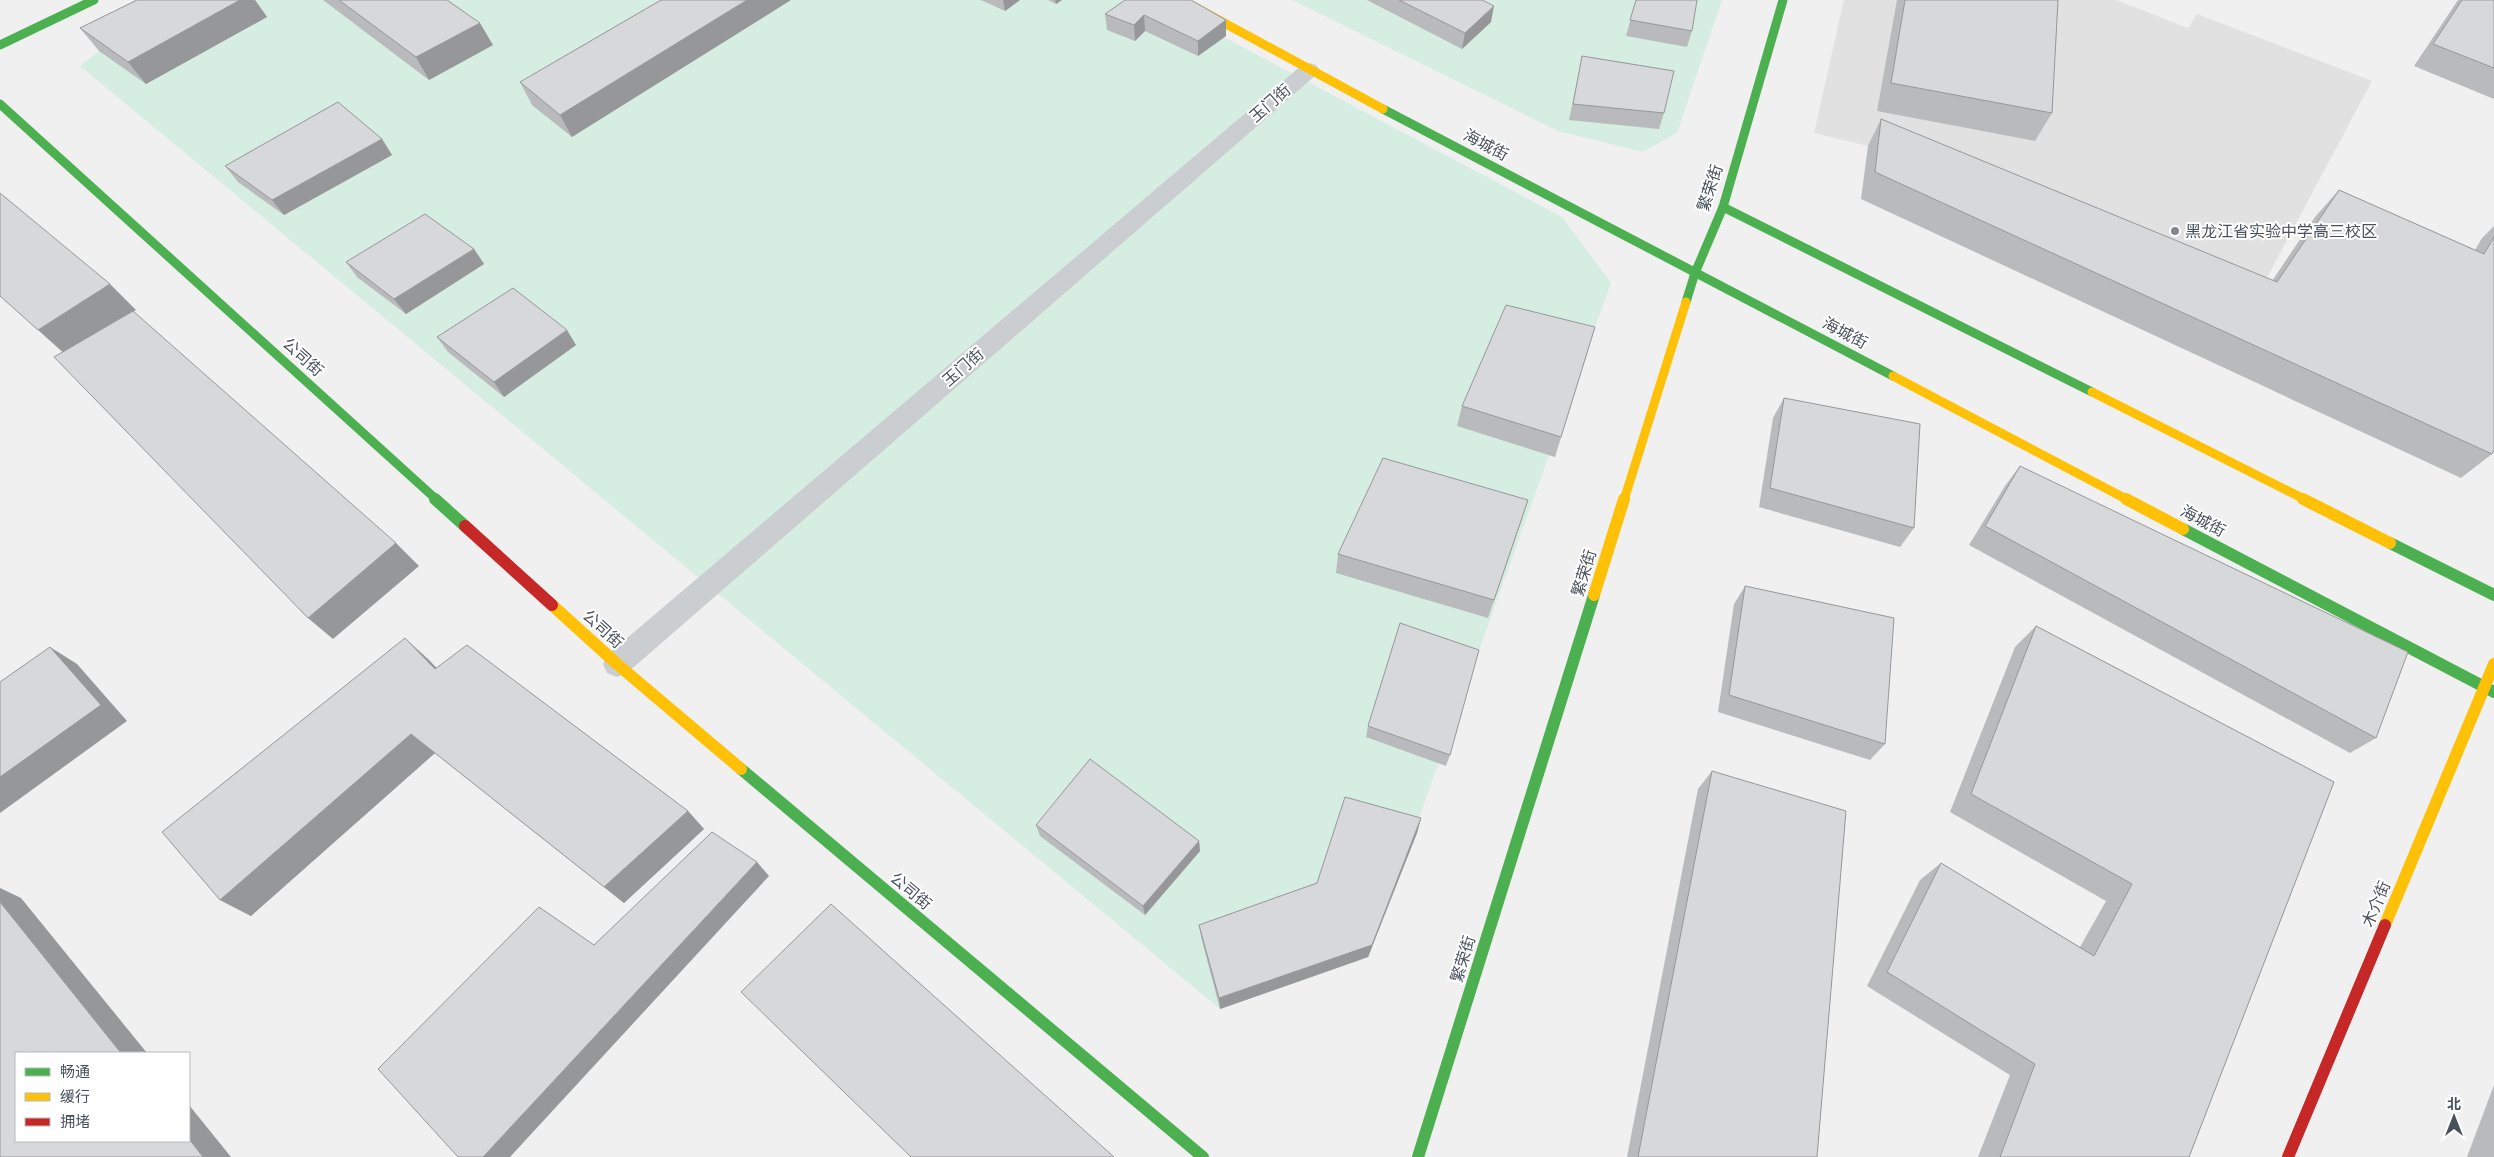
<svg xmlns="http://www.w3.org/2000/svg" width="2494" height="1157" font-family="'DM Sans','Noto Sans SC',sans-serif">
	<rect width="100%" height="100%" fill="#f0f0f0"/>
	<polygon fill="#e2e1e1" points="1844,0 2116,0 2188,28 2197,14 2372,81 2247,315 1868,146 1814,133"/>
	<g fill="#d6ede1">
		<polygon points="199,0 1154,0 1562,217 1611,283 1369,957 1220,1009 80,66 99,51"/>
		<polygon points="1292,0 1722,0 1677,133 1643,152 1558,131"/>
	</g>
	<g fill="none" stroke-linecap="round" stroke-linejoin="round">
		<polygon fill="#cbced1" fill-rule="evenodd" points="1309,63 1316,65 1320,70 1316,75 627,673 617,677 607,673 603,664 607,655 1302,65"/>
		<g stroke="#4caf50" stroke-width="9">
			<polyline points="0,45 94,0"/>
			<polyline points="0,104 437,500"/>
			<polyline points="1383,109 1893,376"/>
			<polyline points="1723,207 2092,392"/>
			<polyline points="1686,302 1695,273 1723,207 1783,0"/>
		</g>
		<g stroke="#4caf50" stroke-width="12">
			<polyline points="435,499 465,526"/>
			<polyline points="2183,529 2494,692"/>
			<polyline points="2390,543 2494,595"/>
			<polyline points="741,769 1203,1157"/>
			<polyline points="1418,1157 1594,595"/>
		</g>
		<g stroke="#ffc107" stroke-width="9">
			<polyline points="1182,0 1383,109"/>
			<polyline points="1893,376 2128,500"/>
			<polyline points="2092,392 2306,500"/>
			<polyline points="1624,500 1686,302"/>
		</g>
		<g stroke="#ffc107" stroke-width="12">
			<polyline points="2126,499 2183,529"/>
			<polyline points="2303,499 2390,543"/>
			<polyline points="1594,595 1624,499"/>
			<polyline points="552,605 617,664 741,769"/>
			<polyline points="2385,925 2494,664"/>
		</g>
		<g stroke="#c62828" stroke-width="12">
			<polyline points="465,526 552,605"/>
			<polyline points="2288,1157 2385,925"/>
		</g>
	</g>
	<g fill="#b9babb">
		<polygon points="137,0 255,0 267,17 146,84 99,51 80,28"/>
		<polygon points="323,0 447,0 493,45 429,80"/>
		<polygon points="661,0 572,137 532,105 520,82"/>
		<polygon points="981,0 1020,0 1005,11"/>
		<polygon points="1048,0 1062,0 1056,4"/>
		<polygon points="1125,0 1226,20 1226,36 1198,56 1145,31 1135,41 1107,30 1105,14"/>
		<polygon points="1367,0 1482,0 1491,22 1462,49"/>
		<polygon points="1636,0 1692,31 1687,47 1626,36"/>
		<polygon points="1897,0 2058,0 2052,113 2035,141 1877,111"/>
		<polygon points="2458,0 2494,0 2494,99 2414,66"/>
		<polygon points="1582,56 1664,113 1659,129 1569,120 1579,72"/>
		<polygon points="1881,119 2272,281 2315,217 2339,190 2475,250 2482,238 2494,226 2494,450 2492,454 2461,478 1861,199 1868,146"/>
		<polygon points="382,139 392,155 284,215 238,182 225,166"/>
		<polygon points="474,249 484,264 406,314 357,277 346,262"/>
		<polygon points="1595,327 1555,457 1457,426 1462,406"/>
		<polygon points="437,337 576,345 504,397 448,352"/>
		<polygon points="1784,398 1914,528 1900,547 1759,507 1773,418"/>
		<polygon points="2020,466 2376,738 2350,753 1969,545 2005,486"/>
		<polygon points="1528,500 1488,618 1336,573 1338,554"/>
		<polygon points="1745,586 1885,744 1870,760 1718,712 1734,604"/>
		<polygon points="2036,626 2334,782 2189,1157 1978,1157 2010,1075 1867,986 1920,880 1941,863 2080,947 2106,901 1950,812 2015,647"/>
		<polygon points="428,659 436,668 688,811 704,829 624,903 435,753 251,916 220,900"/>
		<polygon points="1368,726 1450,755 1446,766 1366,737"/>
		<polygon points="1712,771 1817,1157 1627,1157 1698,789"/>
		<polygon points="1421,818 1417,833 1368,957 1220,1009 1201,937 1199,925 1317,883"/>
		<polygon points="1036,825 1199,841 1200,851 1145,915 1040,836"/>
		<polygon points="2494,1085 2494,1157 2467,1157"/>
	</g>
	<g fill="#969799">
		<polygon points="240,0 255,0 267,17 146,84 128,62"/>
		<polygon points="747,0 791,0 572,137 560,115"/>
		<polygon points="1003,0 1020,0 1005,11"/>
		<polygon points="1055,0 1062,0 1056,4"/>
		<polygon points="1494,6 1491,22 1462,49 1465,33"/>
		<polygon points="1144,15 1145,31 1135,41 1134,25"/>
		<polygon points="1226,20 1226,36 1198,56 1198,41"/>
		<polygon points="480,23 493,45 429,80 416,57"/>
		<polygon points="382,139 392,155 284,215 272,200"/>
		<polygon points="474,249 484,264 406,314 394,299"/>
		<polygon points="110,284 136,310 67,356 38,330"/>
		<polygon points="567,330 576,345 504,397 494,382"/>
		<polygon points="1528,500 1522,519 1488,618 1494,600"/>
		<polygon points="396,543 419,566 333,639 308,618"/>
		<polygon points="405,638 428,659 457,689 435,669"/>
		<polygon points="50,647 77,664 127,721 0,813 0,777"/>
		<polygon points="411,734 435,753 251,916 220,900"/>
		<polygon points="688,811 704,829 624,903 604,887"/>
		<polygon points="1421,818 1417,833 1368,957 1220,1009 1219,998"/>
		<polygon points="1199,841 1200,851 1145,915 1143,906"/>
		<polygon points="757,862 769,876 510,1157 483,1157"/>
		<polygon points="0,888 21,898 147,1053 121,1053 0,902"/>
		<polygon points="189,1105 231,1157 203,1157 189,1139"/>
	</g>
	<g fill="#d7d8da" stroke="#969799">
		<polygon points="137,0 240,0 128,62 80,28"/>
		<polygon points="339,0 447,0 480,23 416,57"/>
		<polygon points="661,0 747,0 560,115 520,82"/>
		<polygon points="1125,0 1191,0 1226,20 1198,41 1144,15 1134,25 1105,14"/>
		<polygon points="1399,0 1482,0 1494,6 1465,33"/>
		<polygon points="1636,0 1697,0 1692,31 1630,20"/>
		<polygon points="1905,0 2058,0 2052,113 1891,83"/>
		<polygon points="2462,0 2494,0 2494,68 2433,44"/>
		<polygon points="1582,56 1674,71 1664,113 1573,104"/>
		<polygon points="338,102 382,139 272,200 225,166"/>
		<polygon points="1881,119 2277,282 2339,190 2484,254 2494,237 2494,450 2492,454 1875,172"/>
		<polygon points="0,193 110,284 38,330 0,296"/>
		<polygon points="425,214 474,249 394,299 346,262"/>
		<polygon points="513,288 567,330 494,382 437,337"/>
		<polygon points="1506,305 1595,327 1561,437 1462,406"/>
		<polygon points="133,311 396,543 308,618 54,357"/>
		<polygon points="1784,398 1920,424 1914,528 1770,488"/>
		<polygon points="1383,458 1528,500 1494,600 1338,554"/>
		<polygon points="2020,466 2408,652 2376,738 1985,526"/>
		<polygon points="1745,586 1894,618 1885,744 1729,695"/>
		<polygon points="1400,623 1479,650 1450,755 1368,726"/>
		<polygon points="2036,626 2334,782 2189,1157 2000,1157 2035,1064 1887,972 1941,863 2094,956 2132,884 1971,794"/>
		<polygon points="405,638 435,669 467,645 688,811 604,887 411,734 220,900 162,832"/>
		<polygon points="50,647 101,705 0,777 0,682"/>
		<polygon points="1090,759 1199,841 1143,906 1036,825"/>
		<polygon points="1712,771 1846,811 1817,1157 1638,1157"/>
		<polygon points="1345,797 1421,818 1372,945 1219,998 1199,925 1317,883"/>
		<polygon points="712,832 757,862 483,1157 458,1157 378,1069 539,907 594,945"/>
		<polygon points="0,902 121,1053 16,1053 16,1141 189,1141 189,1139 203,1157 0,1157"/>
		<polygon points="831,904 1114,1157 911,1157 741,992"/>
	</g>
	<circle fill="#83888f" stroke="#fff" stroke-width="2" cx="2175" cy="231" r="5"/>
	<g text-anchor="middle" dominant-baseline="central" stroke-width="4" stroke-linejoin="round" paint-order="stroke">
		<g font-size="16" fill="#48505b" stroke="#fff">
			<text transform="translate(1270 103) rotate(-41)">玉门街</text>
			<text transform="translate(1486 145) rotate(28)">海城街</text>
			<text transform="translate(1710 188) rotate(-72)">繁荣街</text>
			<text transform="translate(1845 333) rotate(28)">海城街</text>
			<text transform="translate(303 357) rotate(42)">公司街</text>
			<text transform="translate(963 367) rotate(-41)">玉门街</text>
			<text transform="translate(2203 521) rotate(28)">海城街</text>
			<text transform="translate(1584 573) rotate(-73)">繁荣街</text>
			<text transform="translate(603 629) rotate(42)">公司街</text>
			<text transform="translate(911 891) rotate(40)">公司街</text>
			<text transform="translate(2376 904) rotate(-67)">木介街</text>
			<text transform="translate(1463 959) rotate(-73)">繁荣街</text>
		</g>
		<g font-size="16" fill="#48505b" stroke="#fff" text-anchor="start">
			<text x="2185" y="231">黑龙江省实验中学高三校区</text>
		</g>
	</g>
	<rect x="15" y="1052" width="175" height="90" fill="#ffffff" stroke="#b6b9bd"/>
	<rect x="25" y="1068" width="25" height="8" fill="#4caf50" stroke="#b6b9bd"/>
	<text x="60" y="1077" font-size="15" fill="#48505b">畅通</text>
	<rect x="25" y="1093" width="25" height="8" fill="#ffc107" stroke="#b6b9bd"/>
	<text x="60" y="1102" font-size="15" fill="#48505b">缓行</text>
	<rect x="25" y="1118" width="25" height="8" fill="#c62828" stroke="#b6b9bd"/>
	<text x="60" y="1127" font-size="15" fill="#48505b">拥堵</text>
	<g transform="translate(2454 1117)" stroke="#ffffff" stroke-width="4" paint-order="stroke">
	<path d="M0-4L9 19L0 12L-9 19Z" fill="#48505b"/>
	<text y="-8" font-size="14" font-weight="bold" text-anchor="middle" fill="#48505b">北</text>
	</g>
</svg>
